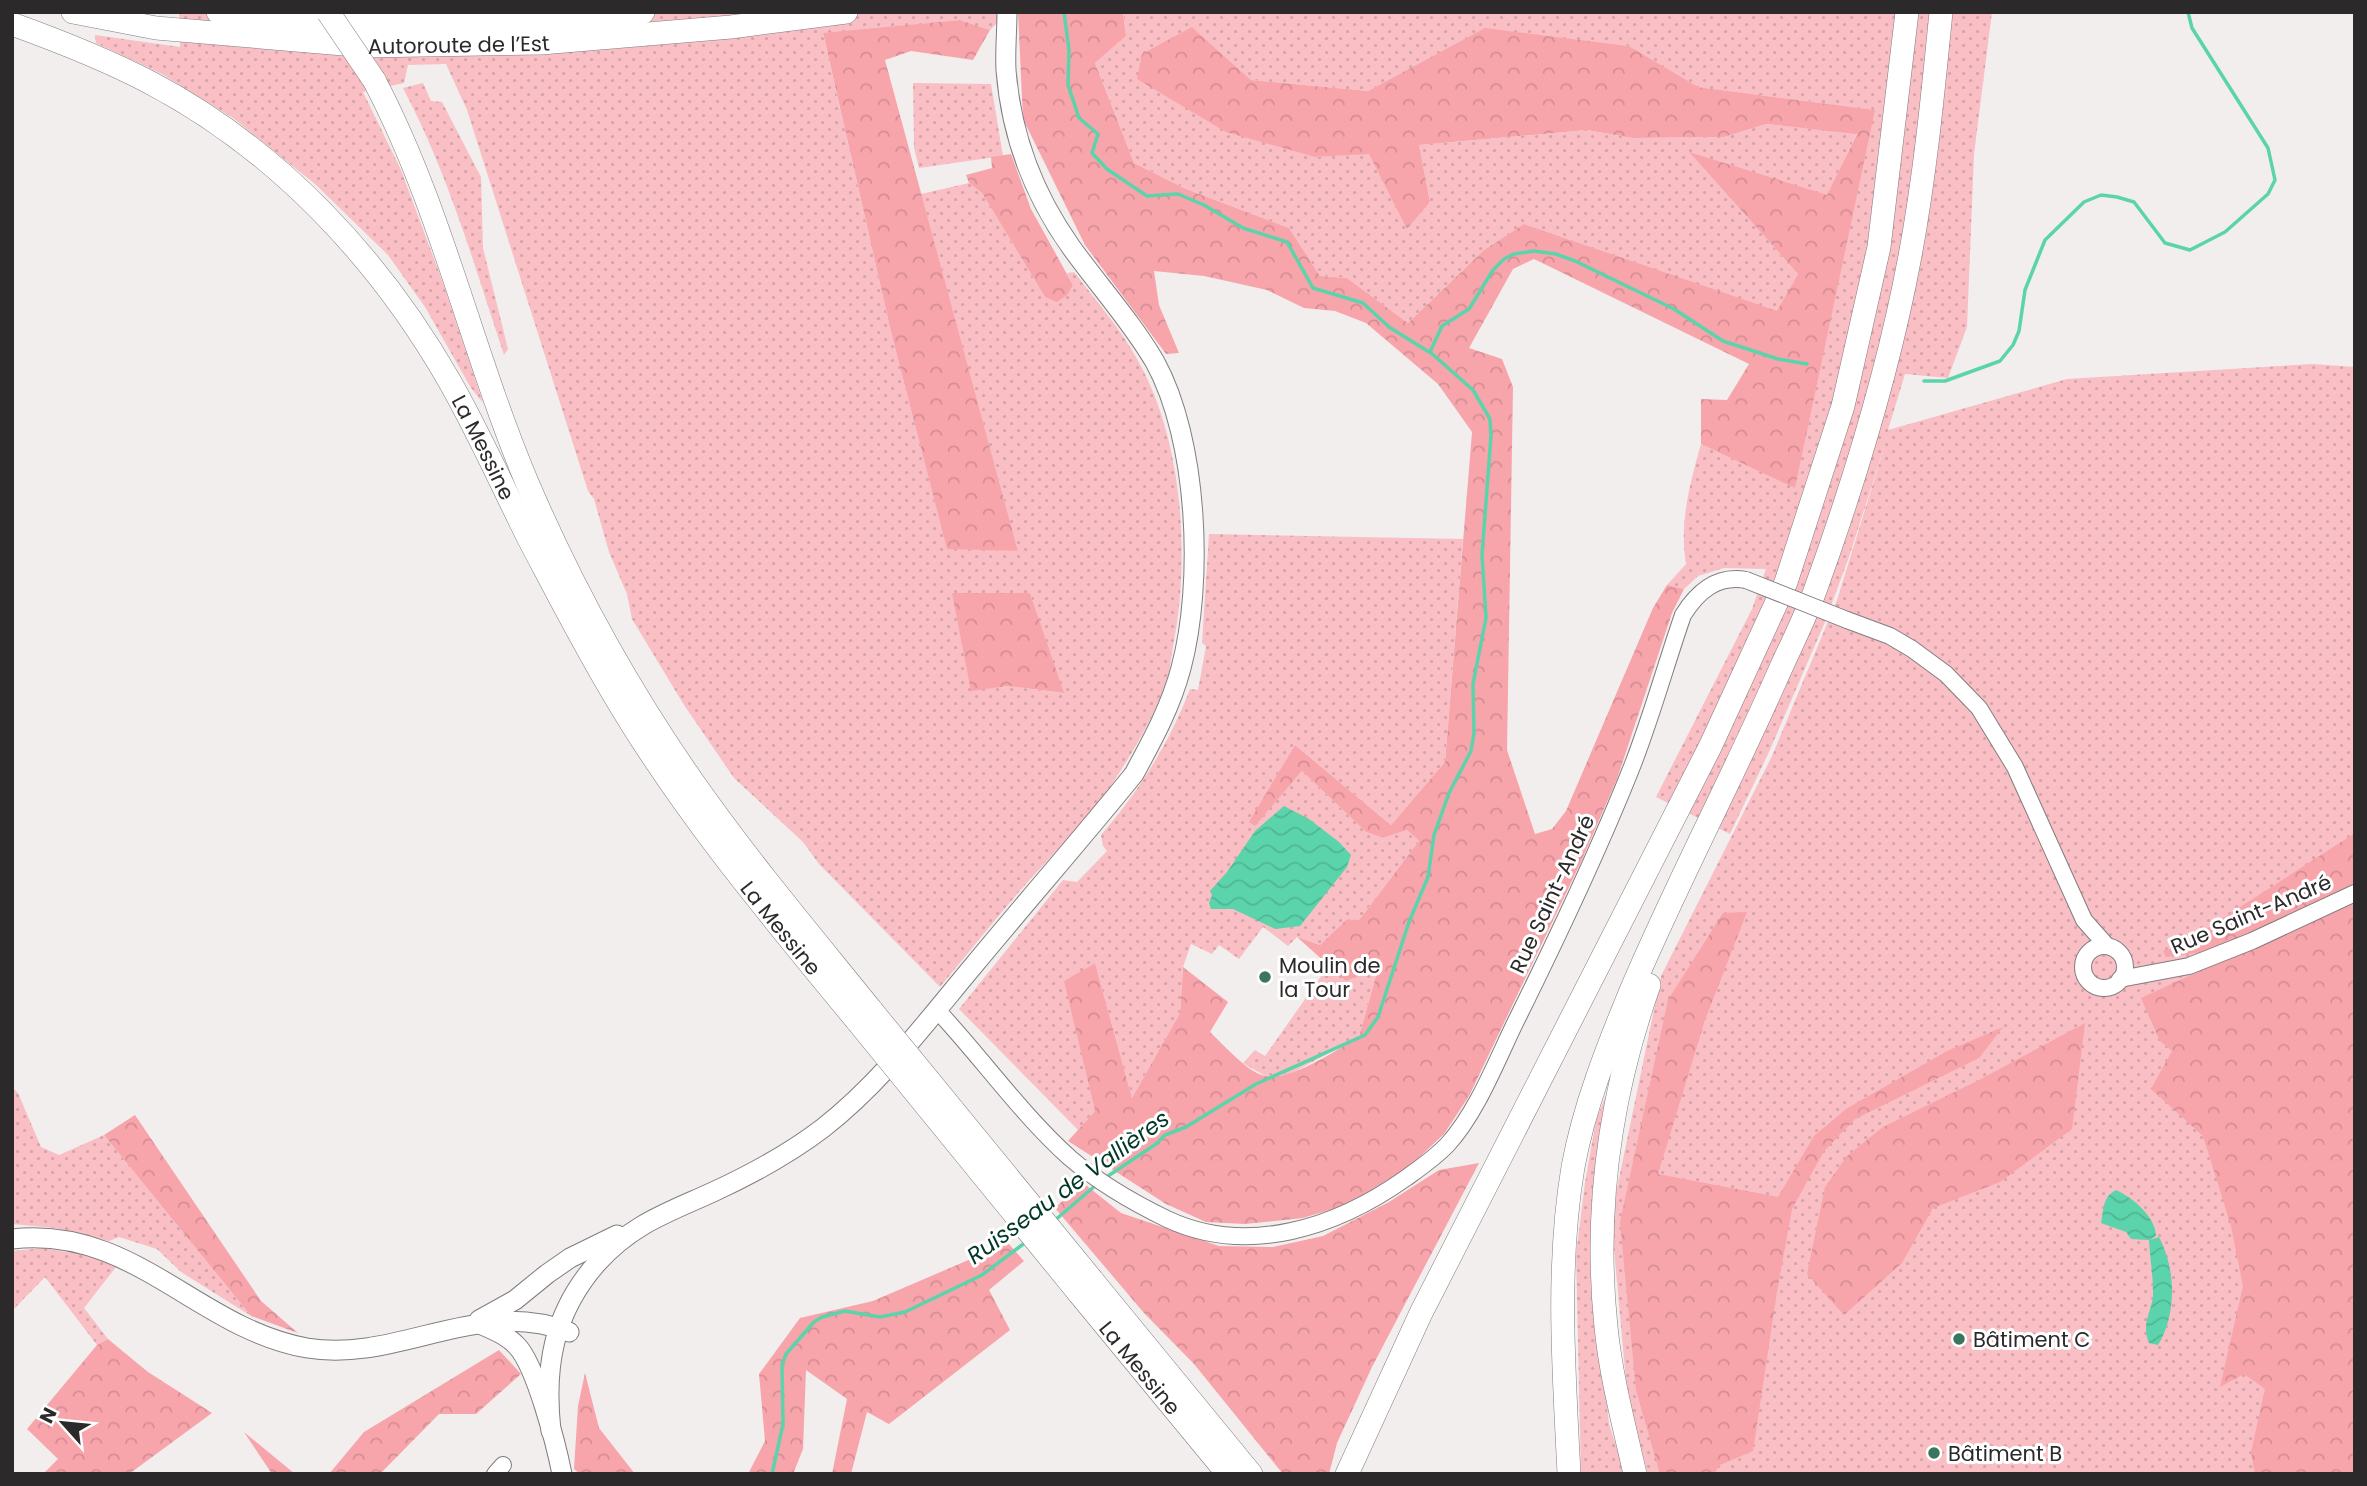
<svg xmlns="http://www.w3.org/2000/svg" width="2367" height="1486" font-family="Poppins,sans-serif">
	<defs>
		<pattern id="grass-dots" width="8" height="8" patternUnits="userSpaceOnUse" patternTransform="scale(1.75)"><rect width="8" height="8" fill="#f9bfc4"/><path d="M2 2h.1M6 6h.1" fill="none" stroke="#d6a4a8" stroke-width="1.8" stroke-linecap="round"/></pattern>
		<pattern id="forest-crowns" width="20" height="18" patternUnits="userSpaceOnUse" patternTransform="scale(1.75)"><rect width="20" height="18" fill="#f8a4ab"/><path d="M2 6a3 3 0 1 1 6 0M12 15a3 3 0 1 1 6 0" fill="none" stroke="#d58d93"/></pattern>
		<pattern id="water-waves" width="16" height="10" patternUnits="userSpaceOnUse" patternTransform="scale(1.75)"><rect width="16" height="10" fill="#5bd4ab"/><path d="M0 5q4-4 8 0t8 0" fill="none" stroke="#4fb693"/></pattern>
	</defs>
	<rect width="100%" height="100%" fill="#f2eeee"/>
	<g fill="url(#grass-dots)" fill-rule="evenodd">
		<path d="M179,12H1008L990,30L960,20L823,34L892,336L947,548L1018,551L921,194L969,183L982,193L1045,297L1073,285L1067,273L1074,272C1099,304 1126,335 1144,372C1183,450 1190,561 1173,646C1171,658 1170,671 1166,682C1154,717 1134,750 1114,781C1087,822 1050,856 1018,893C991,924 966,956 940,987L819,864L803,842L734,778L684,705L632,619L627,594L609,552L594,499L588,491L467,110L446,64L408,65L404,83L363,92L401,170L443,283L483,403L471,388L425,307L388,255L315,184L233,118L162,74L96,43L95,35L180,47ZM1030,593L1063,693L1008,686L971,690Z"/>
		<path d="M1123,12H1992L1974,154L1967,327L1948,378L1905,374L1888,430L2067,379L2312,364L2355,367V1474H1648L1628,1403L1611,1217L1661,976L1772,756L1837,600L1889,432L1849,557L1825,622L1769,752L1730,834L1656,797L1752,609L1766,569L1724,568L1698,576L1684,589L1667,585L1686,564C1679,523 1690,483 1701,444L1795,487L1874,110L1697,87L1629,46L1485,29L1368,91L1251,80L1192,27L1315,157L1369,153L1407,228L1430,202L1419,145L1587,130L1632,138L1724,137L1766,124L1857,133L1827,196L1690,153L1798,274L1777,312L1524,224L1484,250L1408,323L1347,278L1320,276L1289,228L1186,189L1134,163L1095,63L1126,36Z"/>
		<path d="M423,83L431,101L442,102L481,177L483,248L508,349L504,355C474,264 448,173 403,88Z"/>
		<polygon points="913,83 991,84 1003,156 919,168 914,148"/>
		<path d="M1209,534L1463,539L1445,762L1391,825L1295,745L1250,822L1255,825L1302,771L1366,832L1383,838L1407,830L1419,841L1359,920L1347,919L1320,945L1297,937L1288,946L1263,927L1239,959L1219,945L1212,954L1191,944L1183,967L1180,1013L1132,1098L1095,963L1065,981L1095,1111L1078,1130L959,1009L1063,880L1077,882L1107,851L1103,846L1101,835C1139,791 1169,744 1190,689L1198,690L1206,646L1202,643Z"/>
		<polygon points="1329,965 1346,980 1378,967 1359,1037 1290,1074 1265,1076 1243,1063 1255,1050 1265,1056"/>
		<polygon points="1614,1075 1591,1258 1609,1424 1625,1474 1581,1474 1576,1255 1585,1183 1596,1120"/>
		<polygon points="12,1087 18,1093 41,1147 59,1155 104,1135 251,1316 181,1272 157,1249 119,1237 109,1241 55,1228 12,1224"/>
		<polygon points="44,1248 89,1256 116,1267 84,1308 108,1339 97,1345 45,1277 12,1311 12,1251"/>
	</g>
	<g fill="url(#forest-crowns)">
		<path d="M1018,12H1123L1126,36L1095,63L1134,163L1186,189L1289,228L1320,276L1347,278L1408,323L1484,250L1524,224L1777,311L1798,274L1689,152L1827,195L1857,134L1766,124L1724,137L1632,138L1587,130L1419,145L1430,202L1407,229L1369,154L1315,157L1226,132L1137,79L1142,54L1192,27L1251,80L1368,91L1485,28L1629,46L1698,87L1875,110L1795,488L1701,444V399L1727,400L1749,364L1534,259L1513,269L1469,348L1502,359L1513,387L1507,750L1535,834L1552,829L1566,811L1653,608L1667,585L1684,589L1672,613L1617,779L1580,864L1469,1096L1444,1134L1410,1166L1363,1195L1336,1208L1303,1218L1245,1224L1206,1222L1166,1204L1068,1141L1095,1111L1064,981L1095,963L1132,1098L1180,1013L1183,967L1228,1002L1210,1032C1223,1044 1247,1072 1265,1076C1292,1081 1336,1050 1359,1037L1378,968L1346,981L1297,937L1320,945L1347,919L1359,920L1419,841L1407,830L1383,838L1366,832L1302,771L1255,826L1249,822L1295,745L1391,825L1445,762L1472,432L1438,384L1366,323L1335,311L1304,308L1267,290L1204,276L1154,271L1159,305L1179,353L1166,354L1085,245L1023,119Z"/>
		<polygon points="960,20 990,30 973,60 911,51 885,60 1018,551 947,549 892,336 823,33"/>
		<polygon points="1011,154 1031,209 1073,285 1067,295 1057,302 1045,297 982,193 969,183 966,175 992,168 991,157"/>
		<polygon points="952,593 1030,593 1064,693 1008,686 971,691"/>
		<polygon points="2355,833 2355,885 2212,951 2166,957 2163,951 2181,945"/>
		<polygon points="2355,899 2355,1474 2255,1474 2251,1452 2265,1389 2244,1374 2220,1387 2243,1286 2231,1226 2203,1136 2151,1089 2172,1051 2160,1041 2141,998"/>
		<polygon points="1747,912 1705,1020 1658,1174 1778,1197 1814,1136 1846,1109 1947,1051 2003,1027 1979,1058 1855,1119 1824,1151 1792,1209 1777,1292 1753,1451 1720,1465 1714,1474 1660,1474 1636,1390 1620,1222 1668,1000 1723,913"/>
		<polygon points="2085,1023 2072,1129 2000,1182 1933,1208 1902,1263 1844,1315 1807,1274 1825,1187 1847,1156 1883,1127 1981,1079"/>
		<polygon points="135,1115 261,1301 298,1333 251,1316 104,1135"/>
		<polygon points="1479,1163 1372,1367 1337,1443 1329,1474 1283,1474 1194,1364 1144,1313 1055,1208 1082,1182 1121,1213 1219,1246 1273,1247 1323,1236 1389,1202 1439,1170"/>
		<polygon points="1008,1243 1024,1261 989,1290 1010,1330 889,1424 867,1412 851,1474 832,1474 847,1399 806,1370 803,1449 793,1474 748,1474 765,1441 759,1374 800,1318 873,1301"/>
		<polygon points="108,1339 148,1372 212,1413 129,1474 43,1474 58,1459 27,1429 97,1345"/>
		<polygon points="499,1350 521,1374 476,1414 439,1414 380,1474 329,1474 364,1432"/>
		<polygon points="585,1373 599,1428 635,1474 580,1474 574,1469 578,1406"/>
		<polygon points="244,1432 295,1474 272,1474"/>
	</g>
	<g fill="url(#water-waves)">
		<polygon points="1284,806 1309,819 1339,842 1351,855 1347,867 1300,926 1275,929 1233,909 1211,909 1209,903 1212,895 1210,891 1227,872 1255,831"/>
		<path d="M2116,1190C2132,1197 2156,1217 2156,1236L2150,1240L2159,1237C2176,1269 2177,1314 2158,1345L2149,1343C2140,1322 2154,1309 2153,1292C2153,1275 2150,1258 2149,1240L2131,1239L2126,1232L2101,1223C2104,1210 2102,1197 2116,1190Z"/>
	</g>
	<g fill="none" stroke-linecap="round" stroke-linejoin="round">
		<g stroke="#5bd4ab" stroke-width="3.5">
			<polyline points="1064,12 1069,50 1068,85 1079,118 1098,134 1092,153 1107,169 1147,196 1178,194 1204,205 1243,228 1287,242 1313,288 1363,303 1389,327 1429,352"/>
			<polyline points="1924,381 1945,381 2000,361 2013,345 2019,331 2025,290 2045,240 2084,202 2101,195 2117,197 2134,202 2165,243 2190,250 2225,232 2268,194 2275,180 2268,148 2192,28 2188,12"/>
			<polyline points="1105,1178 1156,1144 1165,1135 1186,1127 1256,1084 1365,1035 1378,1017 1409,922 1428,877 1434,835 1449,793 1471,751 1474,733 1473,684 1486,618 1482,555 1491,436 1490,419 1473,390 1430,352 1442,326 1469,309 1493,270 1504,259 1514,254 1534,251 1556,254 1575,261 1674,309 1723,341 1778,359 1807,364"/>
			<polyline points="1054,1221 1096,1185"/>
			<polyline points="772,1474 783,1424 782,1365 786,1354 814,1322 822,1317 845,1311 880,1317 905,1312 982,1275 1026,1242"/>
		</g>
		<g stroke="#817d7e" stroke-width="18">
			<g id="minor">
				<polyline points="1847,620 1890,636 1912,649 1946,674 1979,708 2015,767 2084,920 2107,946"/>
				<circle cx="2104" cy="967" r="21"/>
				<polyline points="2120,979 2189,966 2252,941 2355,893"/>
				<path d="M937,1010C982,1058 1021,1114 1070,1158C1098,1182 1134,1203 1167,1219C1248,1257 1337,1227 1406,1178C1420,1168 1436,1157 1448,1144C1478,1111 1498,1057 1518,1017C1559,934 1599,850 1633,764C1652,715 1666,664 1683,615C1698,591 1717,575 1746,580"/>
				<polyline points="495,1474 503,1465"/>
			</g>
		</g>
		<g stroke="#817d7e" stroke-width="21">
			<g id="major">
				<path d="M12,1239C133,1225 198,1329 307,1348C399,1363 478,1296 569,1332"/>
				<polyline points="479,1320 515,1300 547,1274 570,1258 617,1235"/>
				<path d="M480,1324C493,1330 507,1335 517,1346C536,1366 556,1444 562,1474"/>
				<path d="M551,1431C544,1367 553,1313 597,1263C632,1224 667,1213 713,1192C752,1174 789,1154 823,1128C881,1083 927,1021 974,965C1027,901 1082,838 1134,774C1153,739 1171,706 1181,668C1204,583 1198,440 1155,362C1131,321 1099,286 1071,247C1034,195 1011,134 1006,70C1005,51 1007,31 1007,12"/>
			</g>
		</g>
		<g stroke="#817d7e" stroke-width="24">
			<g id="highway">
				<path id="s1" d="M73,12L156,28L367,46L541,43L731,27L846,12"/>
				<polyline points="218,12 357,24 541,24 643,12"/>
				<path id="s2" d="M12,24C59,41 105,59 149,82C277,149 379,258 450,382C479,433 503,487 529,539C556,590 583,643 613,693C683,812 770,915 858,1022"/>
				<path d="M374,80C441,207 471,349 526,480C573,590 631,695 700,792C754,868 814,939 872,1011"/>
				<polyline points="1092,1280 1251,1474"/>
				<path id="s3" d="M1078,1292L1228,1474"/>
				<polyline points="1347,1474 1421,1313 1710,747 1786,582 1843,406 1879,247 1907,12"/>
				<path d="M1569,1474C1564,1372 1556,1268 1573,1167C1584,1107 1607,1049 1630,993C1675,887 1729,785 1776,679C1789,649 1805,619 1816,588C1855,480 1889,369 1910,256C1925,176 1933,93 1941,12"/>
				<path d="M1635,1474C1624,1425 1611,1377 1606,1327C1594,1211 1610,1095 1649,985"/>
			</g>
		</g>
		<use href="#minor" stroke="#fff" stroke-width="16"/>
		<use href="#major" stroke="#fff" stroke-width="19"/>
		<use href="#highway" stroke="#fff" stroke-width="23"/>
		<g stroke="#817d7e" stroke-width="18" stroke-linecap="butt">
			<polyline id="minor-bridge" points="1746,580 1847,620"/>
		</g>
		<g stroke="#817d7e" stroke-width="24" stroke-linecap="butt">
			<g id="highway-bridge">
				<polyline points="328,12 374,80"/>
				<polyline points="872,1011 1092,1280"/>
				<polyline points="858,1022 1078,1292"/>
			</g>
		</g>
		<use href="#minor-bridge" stroke="#fff" stroke-width="16"/>
		<use href="#highway-bridge" stroke="#fff" stroke-width="23"/>
	</g>
	<g fill="#39755f" stroke="#fff" stroke-width="2.5">
		<circle cx="1265" cy="977" r="7"/>
		<circle cx="1959" cy="1339" r="7"/>
		<circle cx="1934" cy="1453" r="7"/>
	</g>
	<g text-anchor="middle" dominant-baseline="central" stroke-width="6" stroke-linejoin="round" paint-order="stroke">
		<g font-size="21" fill="#2b2929" stroke="#fff">
			<text stroke="none"><textPath href="#s1" startOffset="388">Autoroute de l’Est</textPath></text>
			<text stroke="none"><textPath href="#s2" startOffset="653">La Messine</textPath></text>
			<text transform="translate(1552 894) rotate(-65)">Rue Saint-André</text>
			<text transform="translate(2251 914) rotate(-23)">Rue Saint-André</text>
			<text stroke="none"><textPath href="#s2" startOffset="1220">La Messine</textPath></text>
			<text stroke="none"><textPath href="#s3" startOffset="98">La Messine</textPath></text>
		</g>
		<g font-size="21" fill="#2b2929" stroke="#fff" text-anchor="start">
			<text x="1279" y="965">Moulin de<tspan x="1279" dy="24">la Tour</tspan></text>
			<text x="1973" y="1339">Bâtiment C</text>
			<text x="1948" y="1453">Bâtiment B</text>
		</g>
		<g font-size="23" font-style="italic" fill="#003828" stroke="#fff">
			<text transform="translate(1068 1187) rotate(-36)">Ruisseau de Vallières</text>
		</g>
	</g>
	<rect width="2367" height="1486" fill="none" stroke="#2b2929" stroke-width="28"/>
	<g transform="translate(63 1423) rotate(297)" stroke="#ffffff" stroke-width="5" paint-order="stroke">
	<path d="M0-5L12 26L0 18L-12 26Z" fill="#2b2929"/>
	<text y="-10" font-size="19" font-weight="bold" text-anchor="middle" fill="#2b2929">N</text>
	</g>
</svg>
